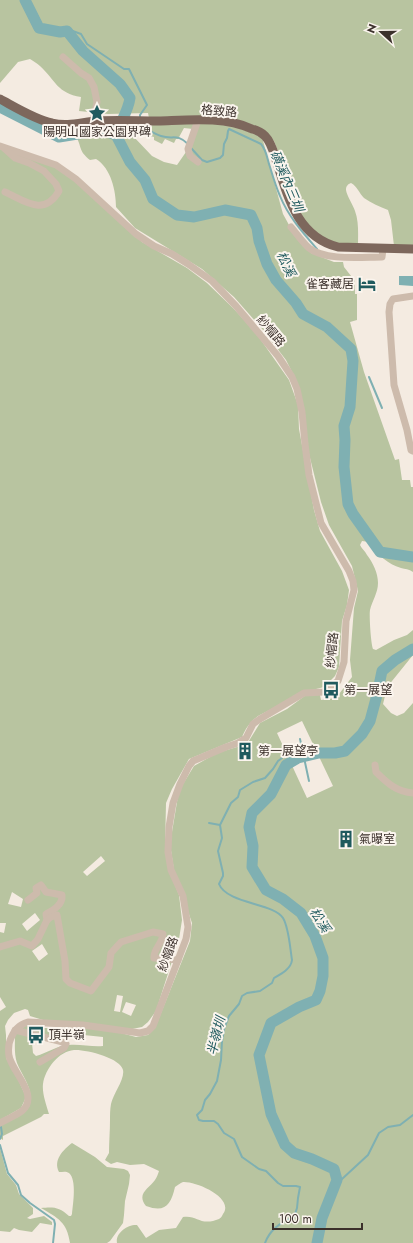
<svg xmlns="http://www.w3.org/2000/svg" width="413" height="1243" font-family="Jost,'Noto Sans TC',sans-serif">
	<rect width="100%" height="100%" fill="#f4ebe1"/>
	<g fill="#b8c4a0" fill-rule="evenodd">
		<path d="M0,0H413V246H394L391,220L388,210C380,207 371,203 364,198C359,193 357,186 351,183C348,184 346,186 346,190C347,196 353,205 355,211C359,222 358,234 358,246H339L320,238L303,220L292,197L284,175L279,154L274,141L252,125L236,119L218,116L149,118L148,113L108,114L79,111L81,97C57,93 56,81 40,66C37,63 33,61 30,59L18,62L0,83Z"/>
		<path d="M181,123L228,124L262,137L283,214L294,234L311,253L334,262H343L344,267L355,281V294H357V320L350,322L364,372L395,460L399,459L402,480H410L411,487H413V572C409,569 405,569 401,568C394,566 389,563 384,559C376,553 372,541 362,541L360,545C362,549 365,551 367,555C373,563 378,573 378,583C378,593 372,601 370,610C369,616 371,644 373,649L376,650L394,640L407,635L413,630V655L388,686L386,692L383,704L391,713L397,716L404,713L413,703V1243H117C115,1233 128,1224 137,1225L146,1238L159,1230L176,1228L183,1217C196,1215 199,1224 213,1221C215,1220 217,1220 219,1219C221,1218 222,1216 223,1214C235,1198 196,1181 183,1182C180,1183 178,1185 175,1187C171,1205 165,1213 146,1206C136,1193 149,1189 155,1180C157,1177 158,1174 159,1171L144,1164L130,1165L117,1162L111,1164L105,1160L109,1153C109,1142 110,1131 110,1120C110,1115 110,1109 111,1104C113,1094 125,1079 123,1070C121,1058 85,1049 74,1050C59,1051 45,1069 43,1084C42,1093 46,1104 49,1114H44L41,1117L3,1136V1140L0,1138V1125L29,1107C35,1090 23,1078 17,1063C14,1054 15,1044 15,1035L27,1022L41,1028H83L117,1032L136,1037L148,1035L155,1028L190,941L192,923L174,870L170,844L178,796L180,789L194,766L217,753L247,744L260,723L287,709L306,695H320L321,700L336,698L352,677L350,660L354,608L358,591L352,566L329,525L321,502L309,454L294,376L286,360L263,330L234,297L202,269L135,228L116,207C116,191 111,168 96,159L90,160C79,151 82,149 77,138L65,139L51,126L57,127L67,130L98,126L129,127L131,130L133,136L152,156L164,162L177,165L186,152L193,129L184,128L178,139H176L174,143L165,139L162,144L154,140V137L146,135V128L155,124ZM302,721L333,786L307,798L277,733ZM68,1032L72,1033L74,1034L103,1037V1046C92,1047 80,1044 69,1045C58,1045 47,1053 36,1056L33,1053L32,1043L33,1041Z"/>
		<path d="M0,147L55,166L75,181L142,242L187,268L207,283L233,308L256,333L289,380L298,405L299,429L314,510L320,531L342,571L349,590L347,605L342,621L339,667L335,676L324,687L304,692L258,716C250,722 246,728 242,737L189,759L172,789L166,803L165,848L168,868L179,895L182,920L179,939L156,1011L148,1022L142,1027L132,1029L43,1020L30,1016L28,1010L25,1009L14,1013L8,1020L5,1026L6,1035V1058L17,1077L26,1097L21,1108L0,1120V1011L6,1007L0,997V932L4,933L6,923H0ZM101,856L105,861L87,876L83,872ZM12,892L23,899L21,907L8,904ZM35,913L40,920L27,931L22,924ZM42,944L48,954L39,961L32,951ZM117,995L123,996L120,1012L114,1011ZM126,1002L136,1005L131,1016L122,1012Z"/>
		<path d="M72,1143L95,1157L107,1167L124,1169L128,1171L130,1175L129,1184L125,1201L124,1215L123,1223L110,1241L107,1243H70C67,1222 58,1218 41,1208C54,1207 59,1207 69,1216H71L72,1214C73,1204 77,1180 69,1173C66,1171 63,1172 59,1172C53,1160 63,1150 72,1143Z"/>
		<polygon points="0,1148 7,1174 16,1185 19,1194 33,1208 33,1214 27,1218 30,1219 44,1216 52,1222 52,1225 40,1223 32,1232 19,1230 14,1228 10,1232 0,1231"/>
	</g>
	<polygon fill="#7fb0b2" points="399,276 413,276 413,286 399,285"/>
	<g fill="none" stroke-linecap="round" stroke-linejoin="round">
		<g stroke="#7fb0b2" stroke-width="2">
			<polyline points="67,31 70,30 81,34 87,44 124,69 129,69 147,105 140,115 140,119"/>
			<path d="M140,124V126C147,129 154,134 161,136C173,140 177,133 188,144"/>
			<path d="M191,148L202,160L207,162L220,158L223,155L224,144L227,138L228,131L229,129L261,144C267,151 267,159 270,167C273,177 276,187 280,196C288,216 303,233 317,249"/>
			<polyline points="369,377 382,408"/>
			<polyline points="300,739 309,781"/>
			<polyline points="285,755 292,756 298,758"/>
			<polyline points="209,823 220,825"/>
			<polyline points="0,1139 2,1134 1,1127"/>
			<polyline points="0,1145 8,1173 18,1185 21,1195 30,1203 54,1220 55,1224 53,1243"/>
			<polyline points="337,1180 342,1179 368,1155 379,1133 388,1127 400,1125 413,1115"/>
			<path d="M265,1243C270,1229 281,1222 294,1217L297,1208L298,1198L300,1187L296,1186H283L278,1183L266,1171L259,1169L242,1157L234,1139L224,1133L218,1124L214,1121H203L199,1120L197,1115L202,1110L205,1100L210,1094L217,1081L221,1060L222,1041L224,1029L229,1016L239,1004L242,996L247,993L260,991L272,983L274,978C281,974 291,969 292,960C290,948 289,928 283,918C274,903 227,904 219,884L223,876V873L218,851L222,838L220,825L231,803L238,797L240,790L253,782L265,778L273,769L278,761L282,758"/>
		</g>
		<g stroke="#7fb0b2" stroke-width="11">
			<path d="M25,0L39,28L60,32L67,31L83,51L120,84L130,98C128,112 120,122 116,135"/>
			<polyline points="0,107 59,137 96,131 108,132 116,135 130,162 145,180 153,199 177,215 194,217 225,210 251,215 257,228 259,241 267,264 276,280 296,303 303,314 327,327 351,349 353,361 350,407 344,426 345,440 344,467 348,504 353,514 380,552 413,557"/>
			<polyline points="317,1243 322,1218 337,1180 334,1169 312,1159 294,1153 285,1145 271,1114 259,1055 271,1023 299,1007 316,1000 320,991 323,976 323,958 315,936 301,913 283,899 266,890 252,867 253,846 249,827 252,813 271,794 286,765 298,758 319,753 335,753 345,751 362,734 370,721 377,695 382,671 395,660 413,649"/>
		</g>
		<g stroke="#cdbbac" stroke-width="7">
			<polyline points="63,57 81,73 89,78 94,87 97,102 93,122"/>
			<path d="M0,146L56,165L76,179L136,234L154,246L172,254L188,264L212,281L236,306L278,356L292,377L297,389L302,412L305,444L309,475L321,523L349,571L353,581L354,590L346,621L344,662L338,681L324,692L304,693L260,719L253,724L246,738L238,743L226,747L193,761L189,766L180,784L173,803L169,827L168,852L171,870L183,896L188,927L186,939L153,1026L148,1031L140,1033L83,1025L28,1022C19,1025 15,1029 11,1038C8,1044 8,1049 9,1056C12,1072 40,1095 22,1111C15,1116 7,1119 0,1123"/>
			<polyline points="198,162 190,156 188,149 198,120"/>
			<path d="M5,192C25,201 44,217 59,191L56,184L44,171L29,163L15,158L5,149"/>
			<path d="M291,227C297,234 302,242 309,248C325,261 362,257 382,257L383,249"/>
			<polyline points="413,296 393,299 390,304 389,312 394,385 407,430 411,450 413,451"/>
			<path d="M375,765L376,772C387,783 397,792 413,793"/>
			<path d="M28,900L37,893L36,888L41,885L46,892L62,895C63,905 53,910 46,914L47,920"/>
			<path d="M0,947L20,941L32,946L38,939L47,920L51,917L57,915L65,961L66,979L70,983L91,991L109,967L111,953L121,942L153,932L163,934C163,943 153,949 154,958L178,960"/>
			<polyline points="15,1030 63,1042 66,1044 64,1048 40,1062"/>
		</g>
		<path stroke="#7d675c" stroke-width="9" d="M0,99C15,107 36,120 52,123C68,127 82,122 98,121C118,120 138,121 158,121C189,120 223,116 252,129C256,130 262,133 265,136C272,143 274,154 277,163C288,198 298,237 338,247L413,249"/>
	</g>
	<defs>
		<g id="sight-bare" transform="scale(1.38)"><path d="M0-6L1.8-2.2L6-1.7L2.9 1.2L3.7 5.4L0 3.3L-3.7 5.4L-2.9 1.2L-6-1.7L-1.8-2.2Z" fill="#1f5a5e" stroke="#fbf5ee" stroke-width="2.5" paint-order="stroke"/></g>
		<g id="hotel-bare" transform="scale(1.38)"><path d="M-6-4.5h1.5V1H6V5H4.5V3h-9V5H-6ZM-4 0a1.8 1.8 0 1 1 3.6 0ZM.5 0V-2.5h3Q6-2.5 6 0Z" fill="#1f5a5e" stroke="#fbf5ee" stroke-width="2.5" paint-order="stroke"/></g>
		<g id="bus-bare" transform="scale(1.38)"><path d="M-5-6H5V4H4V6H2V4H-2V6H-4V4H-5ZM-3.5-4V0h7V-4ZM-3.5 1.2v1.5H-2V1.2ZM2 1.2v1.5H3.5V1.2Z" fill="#1f5a5e" stroke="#fbf5ee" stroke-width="2.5" paint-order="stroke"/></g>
		<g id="building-bare" transform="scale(1.38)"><path d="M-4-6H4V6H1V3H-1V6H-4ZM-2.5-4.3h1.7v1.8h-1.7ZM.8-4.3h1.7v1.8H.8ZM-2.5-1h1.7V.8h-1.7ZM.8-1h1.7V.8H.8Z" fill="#1f5a5e" stroke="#fbf5ee" stroke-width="2.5" paint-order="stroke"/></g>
	</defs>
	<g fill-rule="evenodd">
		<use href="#sight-bare" x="97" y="113"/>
		<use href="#hotel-bare" x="367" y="284"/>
		<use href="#bus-bare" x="331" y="690"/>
		<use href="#building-bare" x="245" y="751"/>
		<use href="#building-bare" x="346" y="839"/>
		<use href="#bus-bare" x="36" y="1035"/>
	</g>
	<g text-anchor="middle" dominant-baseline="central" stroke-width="4" stroke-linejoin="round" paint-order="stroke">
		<g font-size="12" fill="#3b302b" stroke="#fbf5ee">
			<text transform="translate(219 111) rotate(5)">格致路</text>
			<text transform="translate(271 331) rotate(50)">紗帽路</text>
			<text transform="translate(332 650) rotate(-84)">紗帽路</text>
			<text transform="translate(168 954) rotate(-70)">紗帽路</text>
		</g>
		<g font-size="12" fill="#3b302b" stroke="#fbf5ee" text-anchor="start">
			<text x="97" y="132" text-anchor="middle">陽明山國家公園界碑</text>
			<text x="354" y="284" text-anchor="end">雀客藏居</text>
			<text x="344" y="690">第一展望</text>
			<text x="258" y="751">第一展望亭</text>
			<text x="359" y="839">氣曝室</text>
			<text x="49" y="1035">頂半嶺</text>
		</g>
		<g font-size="13" font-style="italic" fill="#1f5a5e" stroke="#fbf5ee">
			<text transform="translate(287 181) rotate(67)">磺溪內三圳</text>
			<text transform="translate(286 264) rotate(65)">松溪</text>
			<text transform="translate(320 920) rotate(58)">松溪</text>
			<text transform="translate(216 1036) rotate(-76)">半嶺圳</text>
		</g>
	</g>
	<g transform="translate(381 32) rotate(291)" stroke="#fbf5ee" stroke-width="3" paint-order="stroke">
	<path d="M0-3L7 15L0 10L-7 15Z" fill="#3b302b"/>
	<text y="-6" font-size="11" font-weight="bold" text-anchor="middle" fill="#3b302b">N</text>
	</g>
	<path d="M273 1223v6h89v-6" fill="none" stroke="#3b302b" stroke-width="2"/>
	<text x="279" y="1223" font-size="12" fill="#3b302b" stroke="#fbf5ee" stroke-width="3" paint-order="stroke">100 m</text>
</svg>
